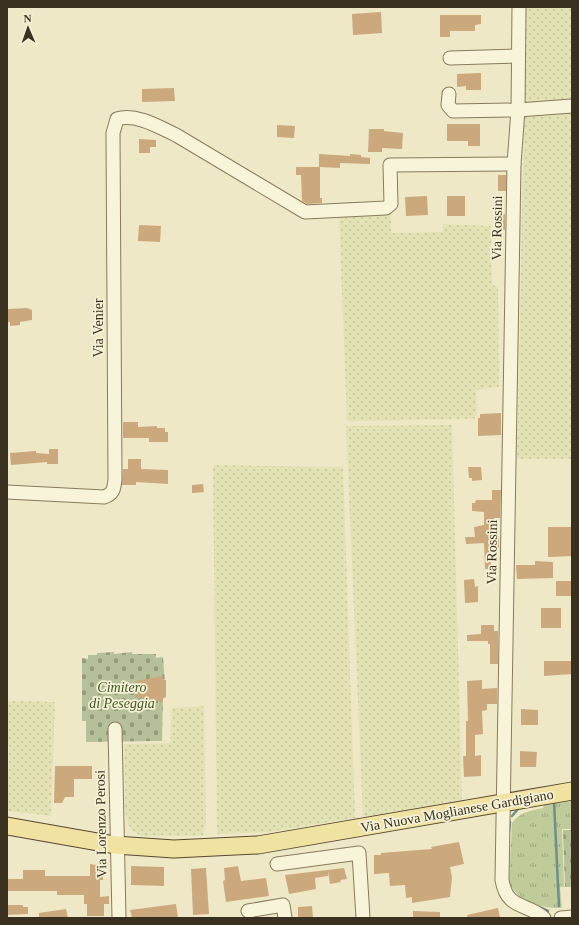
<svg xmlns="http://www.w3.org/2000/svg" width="579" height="925" font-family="Georgia,serif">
	<defs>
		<pattern id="farmland-dots" width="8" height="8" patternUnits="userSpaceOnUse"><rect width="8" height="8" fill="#e3e2b4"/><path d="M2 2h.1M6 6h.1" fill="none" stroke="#c4c29a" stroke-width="1.8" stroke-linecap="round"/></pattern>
		<pattern id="grass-tufts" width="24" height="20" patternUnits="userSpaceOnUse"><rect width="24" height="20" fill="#bfcc9a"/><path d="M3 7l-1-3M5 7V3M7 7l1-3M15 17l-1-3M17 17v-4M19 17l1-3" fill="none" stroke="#9ca67d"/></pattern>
		<pattern id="cemetery-stones" width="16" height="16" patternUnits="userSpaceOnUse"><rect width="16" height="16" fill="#b6c199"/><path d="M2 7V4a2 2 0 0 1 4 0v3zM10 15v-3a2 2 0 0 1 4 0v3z" fill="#959d7c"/></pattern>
	</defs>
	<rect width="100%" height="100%" fill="#eee8c6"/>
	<g fill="url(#farmland-dots)">
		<polygon points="525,7 572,7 572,102 523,105"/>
		<polygon points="572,111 572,459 517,459 524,113"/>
		<polygon points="391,211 391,233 443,232 443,224 491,226 492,284 498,288 499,387 476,390 477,414 474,419 347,421 339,214"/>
		<polygon points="452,425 462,800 363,817 346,426"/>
		<polygon points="213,465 343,467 355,818 268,832 217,834"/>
		<polygon points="7,701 55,702 51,816 7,811 9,746 7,745"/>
		<polygon points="204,706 206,821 203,836 141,836 132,831 128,824 125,810 124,744 170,743 172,708"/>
	</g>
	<path fill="url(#grass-tufts)" d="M572,799V829H562L564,887H560L562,908C542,909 517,901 509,882L512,823C520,812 530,811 543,808L544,804Z"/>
	<g fill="url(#cemetery-stones)">
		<polygon points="114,652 114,654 132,652 132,654 156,654 156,658 163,657 166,697 163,698 162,741 86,742 86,721 82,721 82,658 88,659 88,655 97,655 97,653"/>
		<polygon points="563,830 572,830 572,887 565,887"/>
	</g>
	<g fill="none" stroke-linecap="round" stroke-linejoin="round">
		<g stroke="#6e908c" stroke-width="2.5">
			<polyline points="554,801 559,906"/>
			<polyline points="512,816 518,809"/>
			<polyline points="509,832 510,822"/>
			<polyline points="539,907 548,911"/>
		</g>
	</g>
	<g fill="#cba97d">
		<polygon points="381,12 382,33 353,35 352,14"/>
		<polygon points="440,15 481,15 481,24 475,25 475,31 450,31 450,37 440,37"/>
		<polygon points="481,73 481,90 466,90 466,86 457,87 457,74"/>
		<polygon points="174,88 175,101 142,102 142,89"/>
		<polygon points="447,124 480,124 480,146 468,146 468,141 447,141"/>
		<polygon points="277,125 295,126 294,138 277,137"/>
		<polygon points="369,129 384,129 384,131 403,133 402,149 382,148 382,152 368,152"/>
		<polygon points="139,139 156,140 156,147 150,147 150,153 139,153"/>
		<polygon points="319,154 350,156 350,154 361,155 361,157 370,158 370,164 340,163 340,168 319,167"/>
		<polygon points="296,167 320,167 320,198 322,198 322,203 307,204 302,201 301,175 296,175"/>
		<rect x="498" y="175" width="8" height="16"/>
		<polygon points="427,196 428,215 406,216 405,197"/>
		<rect x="447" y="196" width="18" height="20"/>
		<polygon points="498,214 505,214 505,230 497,229"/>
		<polygon points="139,225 161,226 160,242 138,241"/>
		<polygon points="27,308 32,310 32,320 20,322 20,325 10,326 10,322 7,322 7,309"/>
		<polygon points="501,413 501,435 478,436 478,418 480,418 480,414"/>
		<polygon points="123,422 138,422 138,427 157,426 157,428 165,428 165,432 168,432 168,442 149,442 149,438 123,438"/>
		<polygon points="49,449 58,449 58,464 47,464 47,462 11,465 10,453 36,451 36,453 49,454"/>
		<polygon points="128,459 141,459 141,469 168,470 168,484 136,482 136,485 122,485 123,469 128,469"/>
		<polygon points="468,467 481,467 482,480 472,481 472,478 469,478"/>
		<polygon points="203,484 204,492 192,493 192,485"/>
		<polygon points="492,490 501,490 500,518 494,518 493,536 499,536 499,548 491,548 491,569 485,569 484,543 466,544 465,537 475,537 474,527 484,525 484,512 472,511 472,503 475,503 476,500 492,500"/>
		<polygon points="548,527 572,527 572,556 548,557"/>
		<polygon points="535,561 553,562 553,578 517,579 516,565 535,565"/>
		<polygon points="474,579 475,587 478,586 478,602 465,603 464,580"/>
		<rect x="556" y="581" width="16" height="15"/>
		<rect x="541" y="608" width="20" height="20"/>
		<polygon points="481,625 494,625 494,631 498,631 498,664 490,664 490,644 488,644 488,641 467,641 467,635 481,634"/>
		<polygon points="544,661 572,661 572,674 544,676"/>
		<polygon points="163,676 163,680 166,680 166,697 163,698 163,702 135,697 135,681"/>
		<polygon points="482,680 482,689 497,688 497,704 487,704 487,710 482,711 483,734 475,735 475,756 481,755 481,776 464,777 463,756 466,756 466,721 468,721 467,681"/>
		<polygon points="521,709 538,710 538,725 521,725"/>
		<polygon points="520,751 537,752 536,767 520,767"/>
		<polygon points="55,766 92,766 92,779 74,779 74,797 65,797 62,803 54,803"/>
		<polygon points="459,842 464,864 450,867 452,877 450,897 412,903 412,897 406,898 405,885 390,886 389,873 374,874 374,855 381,855 381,853 432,849 431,847"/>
		<polygon points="90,864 103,866 103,880 100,880 100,897 109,896 109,904 104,904 104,916 87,916 87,904 84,904 84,895 57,895 57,891 7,891 7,879 23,879 23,870 45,870 45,876 90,876"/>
		<polygon points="131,866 164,867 164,886 131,885"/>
		<polygon points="238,866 241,881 266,878 269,896 226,902 223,881 225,880 224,868"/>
		<polygon points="206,868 209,914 193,915 191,869"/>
		<polygon points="344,868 347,879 340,880 341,882 330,884 328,871 328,876 315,878 316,889 289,894 285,875"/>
		<polygon points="176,904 178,918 132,918 130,910"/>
		<polygon points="7,905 23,905 23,907 28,907 28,914 7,915"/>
		<polygon points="312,906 313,918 298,918 298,907"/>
		<polygon points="498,908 500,918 468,918 467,915"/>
		<polygon points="66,909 68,918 39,918 39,913"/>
		<polygon points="413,911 440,912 440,918 413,918"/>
	</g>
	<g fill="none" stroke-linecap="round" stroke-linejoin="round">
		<g stroke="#897a5c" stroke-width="15">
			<g id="minor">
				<path d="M519,7L518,110L514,164L502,880C507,910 526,902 544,918"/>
				<polyline points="450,58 518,56"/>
				<polyline points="449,94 448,105 453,111 518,110 572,106"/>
				<path d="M7,492L104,497C114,494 114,488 115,479L113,133L117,119C136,113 159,127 176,135L305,212L386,208L391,204L390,165L514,164"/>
				<polyline points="115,729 119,918"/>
				<polyline points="277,864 359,853 363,918"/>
				<polyline points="248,911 283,905 285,918"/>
				<polyline points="561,918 572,917"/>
			</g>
		</g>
		<g stroke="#574830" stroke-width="19">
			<polyline id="major" points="7,826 115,845 174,849 258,845 572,791"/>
		</g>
		<use href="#minor" stroke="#f8f4da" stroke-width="13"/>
		<use href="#major" stroke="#f0e2a0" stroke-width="17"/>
	</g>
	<g text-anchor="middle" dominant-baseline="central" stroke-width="3.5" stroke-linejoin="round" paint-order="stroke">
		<g font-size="14" fill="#393020" stroke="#f5f1d6">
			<text transform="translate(497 228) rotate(-89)">Via Rossini</text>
			<text transform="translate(98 328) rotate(-90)">Via Venier</text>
			<text transform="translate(492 552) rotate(-89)">Via Rossini</text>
			<text transform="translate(457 811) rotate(-10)">Via Nuova Moglianese Gardigiano</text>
			<text transform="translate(101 824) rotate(-91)">Via Lorenzo Perosi</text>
		</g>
		<g font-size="14" font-style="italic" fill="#435627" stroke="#f5f1d6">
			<text x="122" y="687">Cimitero<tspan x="122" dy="16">di Peseggia</tspan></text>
		</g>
	</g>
	<rect width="579" height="925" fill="none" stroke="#393020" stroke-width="16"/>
	<g transform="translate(28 28) rotate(358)" stroke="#f5f1d6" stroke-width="3" paint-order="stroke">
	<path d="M0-3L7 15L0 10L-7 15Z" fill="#393020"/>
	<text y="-6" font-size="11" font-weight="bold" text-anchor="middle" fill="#393020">N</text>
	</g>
</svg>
